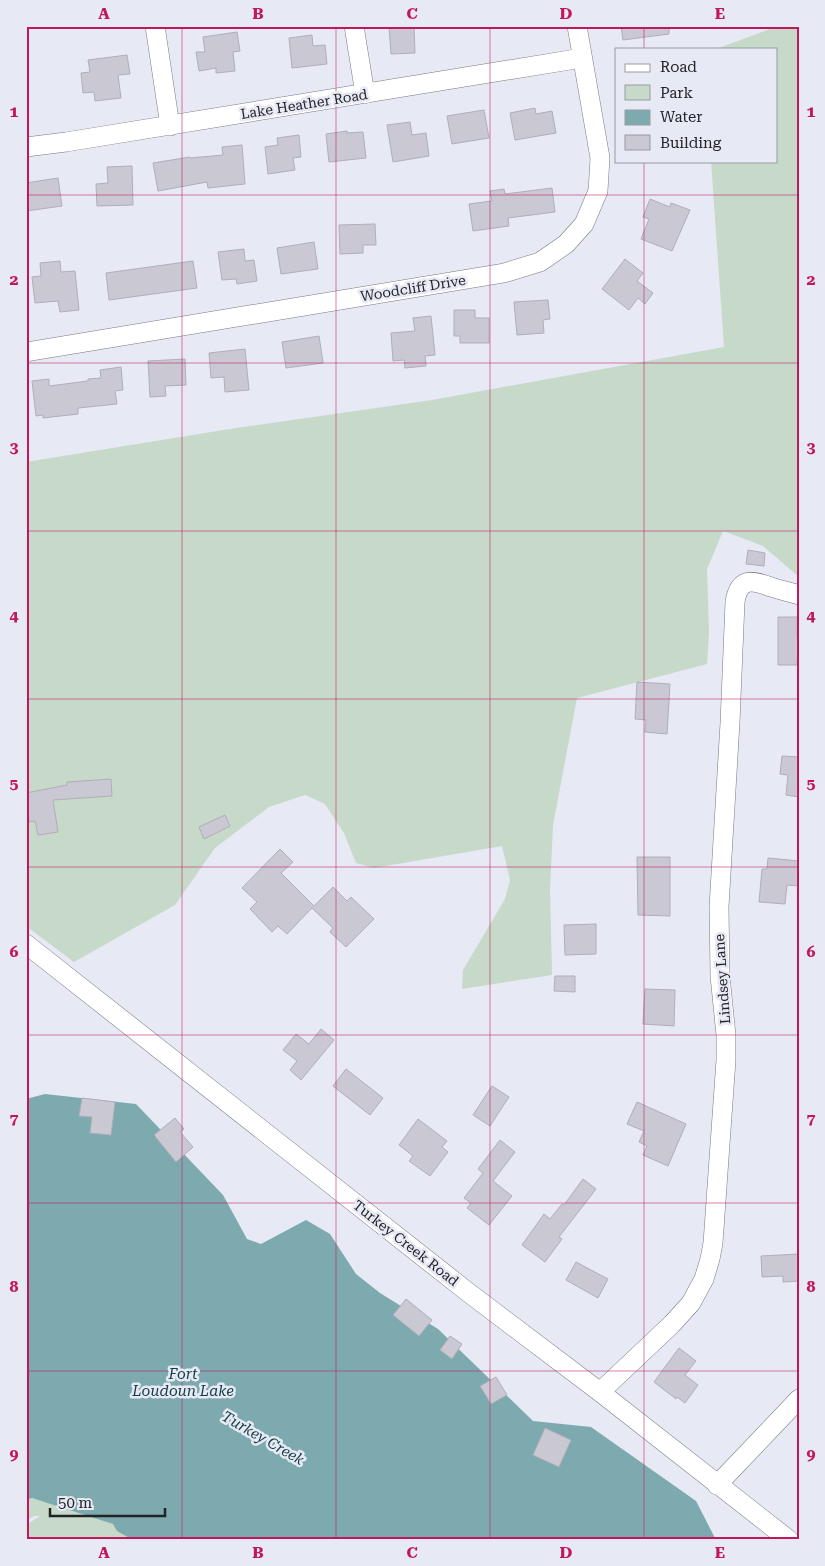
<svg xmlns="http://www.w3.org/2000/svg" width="825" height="1566" font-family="'Roboto Serif',serif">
	<rect width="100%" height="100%" fill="#e7e9f4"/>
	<g fill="#c7d9c8">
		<polygon points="778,26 799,26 799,577 763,546 723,531 707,569 709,633 707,664 577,698 553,825 550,889 552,975 462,989 463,970 505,899 510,880 502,846 374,868 356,863 344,833 325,804 305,795 269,807 215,848 175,905 74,962 26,926 26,462 236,428 432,400 724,347 711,161 776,161 776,49 716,49"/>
		<polygon points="32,1498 57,1505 67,1499 141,1540 26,1540 26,1525 40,1516 34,1516 26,1521 26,1500"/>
	</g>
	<polygon fill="#7caaaf" points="45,1094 136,1104 223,1195 247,1239 261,1244 306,1220 330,1234 356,1274 380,1293 438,1329 533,1421 591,1427 696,1501 716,1540 133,1540 117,1531 113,1524 32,1498 26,1500 26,1099"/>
	<g fill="#c9c8d3" stroke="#afaeb9">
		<polygon points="389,26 414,26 415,53 391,54"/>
		<polygon points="621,26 669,26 669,34 623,40"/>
		<polygon points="237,32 240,51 233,52 235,71 216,73 216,68 199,71 196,52 205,52 203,37"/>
		<polygon points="312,35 313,46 325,45 327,64 292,68 289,38"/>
		<polygon points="127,55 130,74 118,75 121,98 95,101 94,92 83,93 81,73 90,72 88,60"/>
		<polygon points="535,108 536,114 552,111 556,133 515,140 510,113"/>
		<polygon points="484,110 489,138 452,144 447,116"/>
		<polygon points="410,122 412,135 426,133 429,156 393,162 387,125"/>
		<polygon points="347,131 347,133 363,132 366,158 329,162 326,134"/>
		<polygon points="299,135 301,157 293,158 295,170 268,174 265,147 278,145 277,138"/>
		<polygon points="242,145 245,184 208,188 207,182 158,191 153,163 190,157 190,158 223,155 222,147"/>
		<polygon points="132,166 133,205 97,206 96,184 108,183 107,167"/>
		<polygon points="58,178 62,206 26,211 26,183"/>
		<polygon points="552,188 555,212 508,218 509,226 473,231 469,204 492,201 490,191 504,189 505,194"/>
		<polygon points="650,199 670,207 671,203 690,210 672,251 641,239 649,219 643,217"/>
		<polygon points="375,224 376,245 363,245 363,253 340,254 339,225"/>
		<polygon points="314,242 318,269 281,274 277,248"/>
		<polygon points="244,249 245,261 254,260 257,281 237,284 236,279 222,280 218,252"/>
		<polygon points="625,259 643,273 637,281 653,293 645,304 638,298 629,310 602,289"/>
		<polygon points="60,261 61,272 75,271 79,310 60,312 58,301 35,303 32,277 41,276 40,263"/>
		<polygon points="193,261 197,288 109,300 106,273"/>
		<polygon points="548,300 550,319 543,320 544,333 517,335 514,302"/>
		<polygon points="454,310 475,310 475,318 489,318 489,343 460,343 460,336 454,336"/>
		<polygon points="431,316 435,355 425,356 426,366 405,368 404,360 393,361 391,333 415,331 413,318"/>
		<polygon points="319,336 323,363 286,368 282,342"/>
		<polygon points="245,349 249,390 225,392 224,377 211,378 209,353"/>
		<polygon points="185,359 186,385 165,386 166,396 150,397 148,361"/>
		<polygon points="121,367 123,390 115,391 117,404 78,408 78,414 43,418 43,415 36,416 32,381 49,379 49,386 88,381 88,379 101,378 100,370"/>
		<polygon points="748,550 765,553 764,566 746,564"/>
		<polygon points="778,617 797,617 797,638 799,638 797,665 778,665"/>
		<polygon points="637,682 670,684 667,734 645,732 646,720 635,719"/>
		<polygon points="782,756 799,757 799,797 786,795 788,775 780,774"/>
		<polygon points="111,779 112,796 53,800 58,832 38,835 35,821 29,822 26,793 67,785 67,782"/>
		<polygon points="225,815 230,826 204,839 199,827"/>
		<polygon points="280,849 293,862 281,873 314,906 333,887 347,901 351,897 374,919 346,947 330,932 333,928 312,908 287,934 278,926 272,932 250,909 257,902 242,888"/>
		<polygon points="637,857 670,857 670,916 638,915"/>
		<polygon points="768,858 799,861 799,886 787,885 785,904 759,902 762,869 767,869"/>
		<polygon points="596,924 596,954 565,955 564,925"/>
		<polygon points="555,976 575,976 575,992 554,991"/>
		<polygon points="645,989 675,990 674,1026 643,1024"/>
		<polygon points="321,1029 334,1040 301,1080 290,1070 297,1061 283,1050 296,1034 309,1044"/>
		<polygon points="346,1069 383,1098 370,1115 333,1086"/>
		<polygon points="492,1086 509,1097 490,1126 473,1115"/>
		<polygon points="82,1098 115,1102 111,1135 90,1133 92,1117 79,1116"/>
		<polygon points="637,1102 686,1124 668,1166 643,1155 647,1146 639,1142 644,1131 627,1124"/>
		<polygon points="175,1118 184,1129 180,1132 193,1147 176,1162 154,1135"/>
		<polygon points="418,1119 447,1141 442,1147 448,1152 430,1176 409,1161 413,1156 399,1145"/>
		<polygon points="500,1140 515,1152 493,1181 512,1196 489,1225 467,1208 471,1203 464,1198 483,1173 478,1169"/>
		<polygon points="583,1179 596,1189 559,1237 562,1239 545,1262 522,1245 544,1214 550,1219 562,1204 564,1205"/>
		<polygon points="799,1254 799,1281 783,1282 783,1276 762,1277 761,1256"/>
		<polygon points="576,1262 608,1279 598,1298 566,1280"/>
		<polygon points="406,1299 432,1320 419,1336 393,1315"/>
		<polygon points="450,1336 462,1344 452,1359 440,1350"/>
		<polygon points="679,1348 696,1361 685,1375 698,1385 685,1403 677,1397 676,1399 654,1382"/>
		<polygon points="496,1377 507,1395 491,1404 480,1386"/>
		<polygon points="545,1428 571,1440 559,1467 533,1455"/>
	</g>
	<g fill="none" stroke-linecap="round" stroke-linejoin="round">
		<g stroke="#777982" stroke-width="20">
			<g id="minor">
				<polyline points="155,26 170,126"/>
				<polyline points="354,26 365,94"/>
				<polyline points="26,147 66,142 582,58"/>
				<polyline points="26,352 504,273 540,262 566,244 584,224 598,191 600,158 577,26"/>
				<polyline points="26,944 469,1293 600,1392 789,1540"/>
				<path d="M600,1392L672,1324L691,1303L704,1279L710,1259L713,1243L726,1060V1035L720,976L719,907L730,723L735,602C739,577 752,580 771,587C780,590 790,592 799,595"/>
				<polyline points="717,1485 799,1399"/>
			</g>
		</g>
		<use href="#minor" stroke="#fff" stroke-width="19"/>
	</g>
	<path fill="none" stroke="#c2185b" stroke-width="1" stroke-opacity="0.55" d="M182,26V1540M336,26V1540M490,26V1540M644,26V49M644,161V1540M26,195H799M26,363H799M26,531H799M26,699H799M26,867H799M26,1035H799M26,1203H799M26,1371H799"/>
	<g text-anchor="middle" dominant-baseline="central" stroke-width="5" stroke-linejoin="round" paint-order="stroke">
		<g font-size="14" fill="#222327" stroke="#e7e9f4">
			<text transform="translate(304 104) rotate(-9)">Lake Heather Road</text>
			<text transform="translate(413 288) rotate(-9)">Woodcliff Drive</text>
			<text transform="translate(722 979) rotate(-94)">Lindsey Lane</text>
			<text transform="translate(406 1243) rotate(38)">Turkey Creek Road</text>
		</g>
		<g font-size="15" font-style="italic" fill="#103d41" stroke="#e7e9f4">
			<text x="183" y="1374">Fort<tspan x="183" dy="17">Loudoun Lake</tspan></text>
			<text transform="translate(263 1438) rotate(30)">Turkey Creek</text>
		</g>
	</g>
	<rect width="825" height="1566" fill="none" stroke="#e7e9f4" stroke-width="55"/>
	<rect x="615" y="48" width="162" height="115" fill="#e7e9f4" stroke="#989aa2"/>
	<rect x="625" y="64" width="25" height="8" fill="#ffffff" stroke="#989aa2"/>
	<text x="660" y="72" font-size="15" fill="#222327">Road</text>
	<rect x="625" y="85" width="25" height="15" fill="#c7d9c8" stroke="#989aa2"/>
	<text x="660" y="98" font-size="15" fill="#222327">Park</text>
	<rect x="625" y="110" width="25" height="15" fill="#7caaaf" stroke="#989aa2"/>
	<text x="660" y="122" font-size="15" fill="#222327">Water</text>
	<rect x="625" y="135" width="25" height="15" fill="#c9c8d3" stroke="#989aa2"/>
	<text x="660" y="148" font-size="15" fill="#222327">Building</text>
	<path d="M50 1508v8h115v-8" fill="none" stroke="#222327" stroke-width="2.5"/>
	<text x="58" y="1508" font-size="15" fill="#222327" stroke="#e7e9f4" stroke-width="4" paint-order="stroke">50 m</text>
	<rect x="28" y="28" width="770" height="1510" fill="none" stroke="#c2185b" stroke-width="2"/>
	<g font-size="16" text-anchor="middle" font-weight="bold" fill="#c2185b">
		<text x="104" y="19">A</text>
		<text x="258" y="19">B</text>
		<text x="412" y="19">C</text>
		<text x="566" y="19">D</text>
		<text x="720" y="19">E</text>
		<text x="14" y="117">1</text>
		<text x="811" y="117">1</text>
		<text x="14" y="285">2</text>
		<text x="811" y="285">2</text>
		<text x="14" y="453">3</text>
		<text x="811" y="453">3</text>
		<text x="14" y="621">4</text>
		<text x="811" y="621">4</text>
		<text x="14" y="789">5</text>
		<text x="811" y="789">5</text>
		<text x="14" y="957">6</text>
		<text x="811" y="957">6</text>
		<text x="14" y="1124">7</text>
		<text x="811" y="1124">7</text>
		<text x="14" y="1292">8</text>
		<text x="811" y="1292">8</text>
		<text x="14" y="1460">9</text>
		<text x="811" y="1460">9</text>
		<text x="104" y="1558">A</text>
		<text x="258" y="1558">B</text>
		<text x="412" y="1558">C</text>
		<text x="566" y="1558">D</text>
		<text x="720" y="1558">E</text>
	</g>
</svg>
